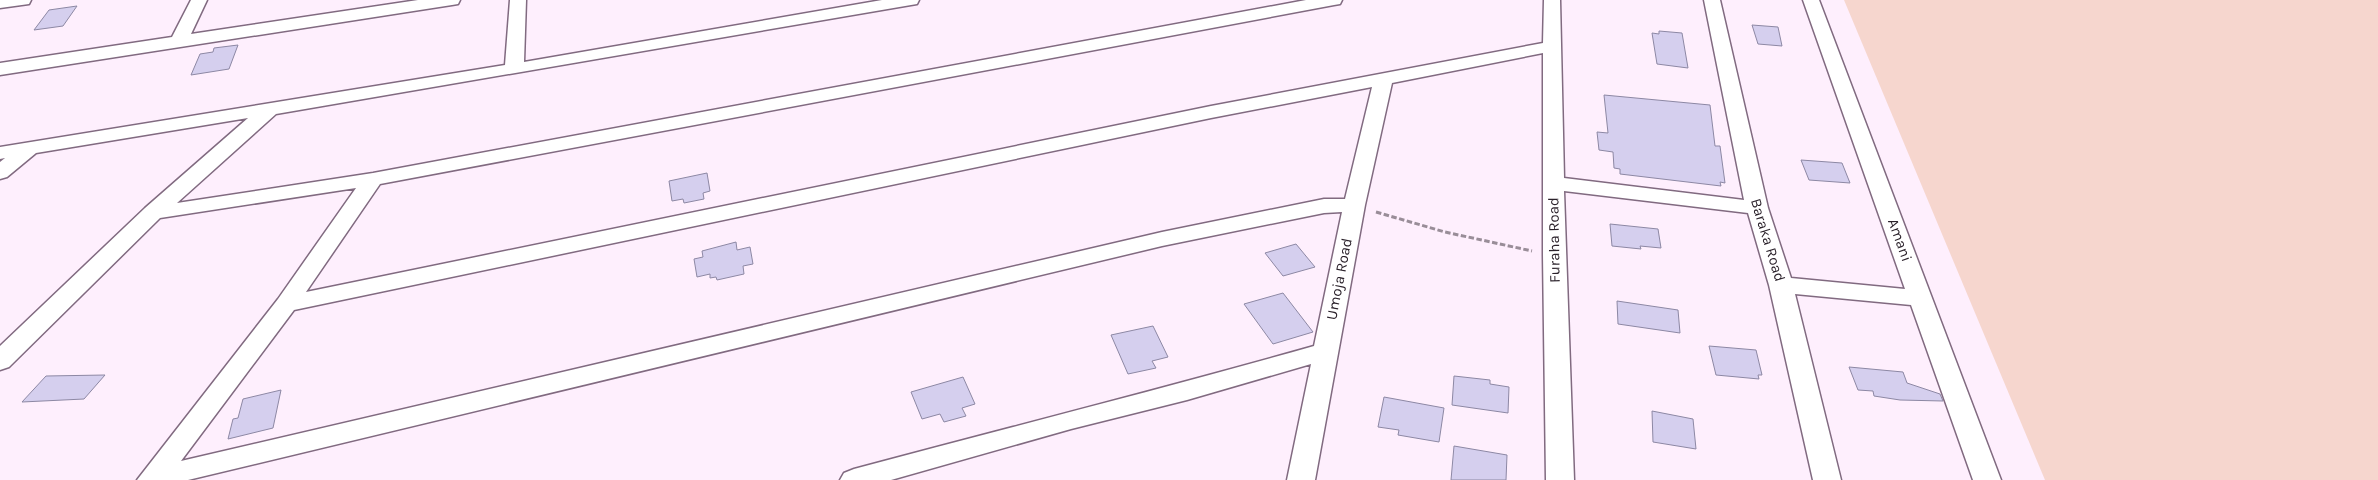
<svg xmlns="http://www.w3.org/2000/svg" width="2378" height="480" font-family="Karla,sans-serif">
	<rect width="100%" height="100%" fill="#feeffd"/>
	<polygon fill="#f6d6ce" points="1844,0 2378,0 2378,480 2045,480"/>
	<g fill="#d5cfee" stroke="#8d88a4">
		<polygon points="77,6 63,26 34,30 49,10"/>
		<polygon points="1752,25 1778,27 1782,46 1758,44"/>
		<polygon points="1659,31 1682,33 1688,68 1657,64 1652,33 1659,34"/>
		<polygon points="238,45 229,69 191,75 200,54 213,52 214,48"/>
		<polygon points="1604,95 1710,105 1715,146 1720,146 1725,183 1720,182 1721,186 1620,174 1620,169 1614,168 1613,152 1599,150 1597,132 1608,133"/>
		<polygon points="1801,160 1842,163 1850,183 1809,180"/>
		<polygon points="707,173 710,191 703,193 704,199 684,203 683,199 672,201 669,181"/>
		<polygon points="1610,224 1658,229 1661,248 1640,246 1641,249 1612,246"/>
		<polygon points="736,242 737,250 750,247 753,264 743,266 744,274 717,280 716,277 710,278 710,274 697,277 694,259 703,257 702,251"/>
		<polygon points="1296,244 1315,267 1283,276 1265,253"/>
		<polygon points="1283,293 1313,332 1273,344 1244,304"/>
		<polygon points="1617,301 1678,310 1680,333 1618,324"/>
		<polygon points="1153,326 1168,357 1152,361 1156,368 1128,374 1111,335"/>
		<polygon points="1709,346 1756,350 1762,375 1758,375 1759,379 1716,375"/>
		<polygon points="1849,367 1903,372 1907,383 1940,394 1943,401 1900,400 1874,396 1873,391 1858,390"/>
		<polygon points="105,375 84,399 22,402 46,376"/>
		<polygon points="1454,376 1490,380 1490,384 1509,387 1508,413 1452,405"/>
		<polygon points="963,377 975,404 962,408 966,416 944,422 940,414 922,419 911,392"/>
		<polygon points="281,390 273,428 228,439 233,419 238,418 243,399"/>
		<polygon points="1384,397 1444,408 1439,442 1398,435 1399,430 1378,427"/>
		<polygon points="1652,411 1693,419 1696,449 1653,442"/>
		<polygon points="1454,446 1507,455 1506,480 1451,480"/>
	</g>
	<g fill="none" stroke-linecap="round" stroke-linejoin="round">
		<g stroke="#816a80" stroke-width="3">
			<g id="minor">
				<polygon points="0,0 31,0 29,4 0,8"/>
				<polygon points="191,0 207,0 191,34 418,0 460,0 458,4 452,5 0,75 0,63 172,37"/>
				<path d="M510,0H526L524,62L882,0H919L917,4L911,5L276,114L177,203L373,173L1306,0H1342L1340,4L1334,5L380,184L306,292L1211,106L1543,43L1544,0H1560L1564,178L1744,200L1704,0H1720L1768,208L1791,278L1905,289L1803,0H1819L2001,480H1973L1911,305L1795,294L1841,480H1813L1769,285L1748,213L1564,191L1574,480H1546L1543,255V53L1392,83L1365,205L1315,480H1287L1311,364L1187,400L1071,429L891,480H840L844,473L854,469C1007,428 1162,389 1314,346L1342,212L1324,213L1162,246L188,480H137L278,299L356,188L160,218L9,367L0,370V346L145,208L248,118L36,153L7,177L0,179V162L5,158L0,159V147L505,65ZM1372,87L1345,199H1324L1162,232L181,461L294,310L1211,118Z"/>
			</g>
		</g>
		<polyline stroke="#998d98" stroke-width="3" stroke-dasharray="5.5 2.5" stroke-linecap="butt" points="1376,212 1445,232 1532,251"/>
		<use href="#minor" fill="#fff" fill-rule="evenodd"/>
	</g>
	<g text-anchor="middle" dominant-baseline="central" stroke-width="4" stroke-linejoin="round" paint-order="stroke">
		<g font-size="15" fill="#2b222b" stroke="#fff">
			<text transform="translate(1554 240) rotate(-91)">Furaha Road</text>
			<text transform="translate(1768 240) rotate(73)">Baraka Road</text>
			<text transform="translate(1900 240) rotate(70)">Amani</text>
			<text transform="translate(1339 279) rotate(-79)">Umoja Road</text>
		</g>
	</g>
</svg>
